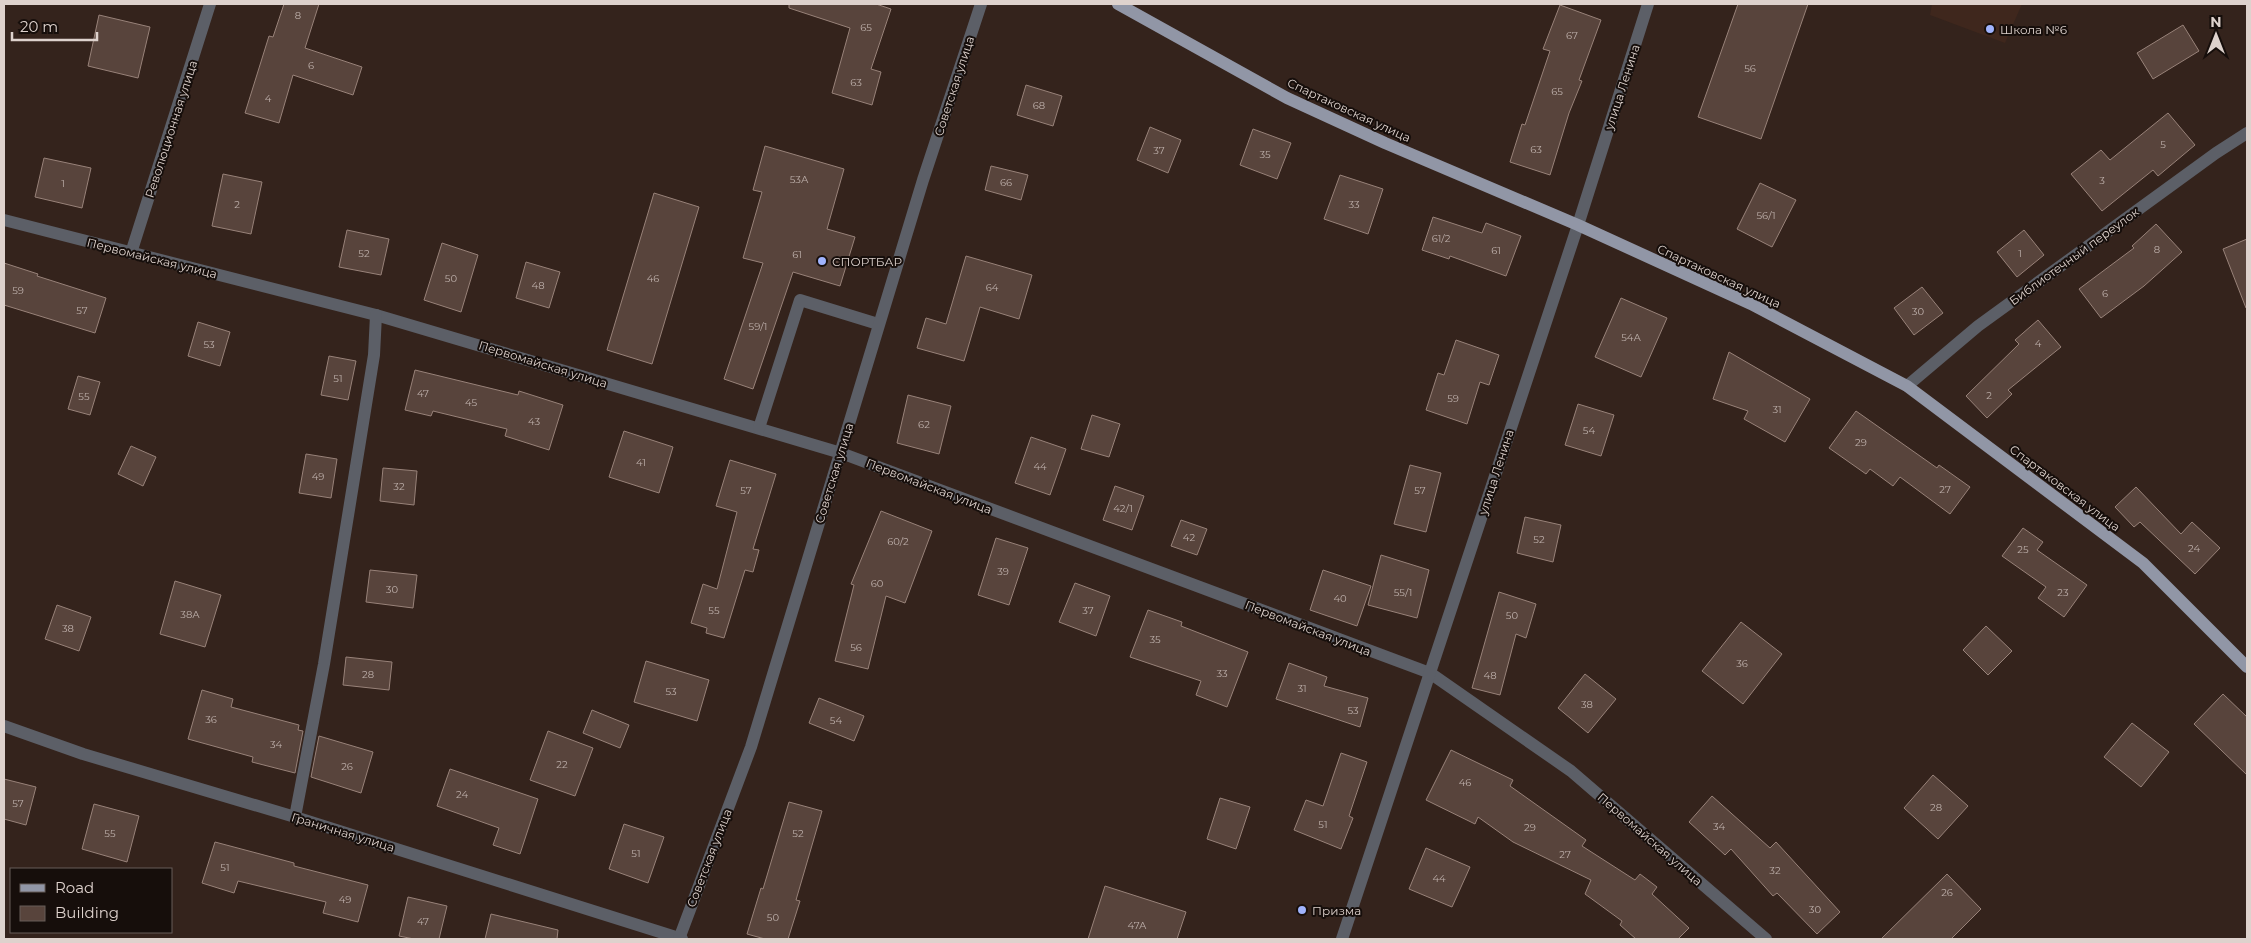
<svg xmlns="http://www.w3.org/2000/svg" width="2251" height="943" font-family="Montserrat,sans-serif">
	<rect width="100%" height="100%" fill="#34231c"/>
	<polygon fill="#3f271d" points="1932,4 2022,4 2005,43 1930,15"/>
	<g fill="#58443c" stroke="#988279">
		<polygon points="284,4 319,4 305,48 362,67 353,95 293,75 279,123 245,113 269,36 273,37"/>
		<polygon points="789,4 876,4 891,9 871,69 881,72 872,105 832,93 850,28 789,8"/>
		<polygon points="1738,4 1808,4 1761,139 1698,117"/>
		<polygon points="1560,5 1601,20 1579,80 1582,81 1569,113 1550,175 1510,162 1522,124 1525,125 1550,51 1543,49"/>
		<polygon points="99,15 150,27 138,78 88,66"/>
		<polygon points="2183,25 2199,51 2153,79 2137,53"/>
		<polygon points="1026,85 1062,96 1053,126 1017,115"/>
		<polygon points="2168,113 2195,145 2158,176 2153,170 2102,211 2071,174 2101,150 2110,160"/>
		<polygon points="1150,127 1181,140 1168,173 1137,160"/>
		<polygon points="1253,129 1291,143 1277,179 1240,165"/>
		<polygon points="765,146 844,169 827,229 855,237 840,286 793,272 753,389 724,379 763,263 743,258 762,192 753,190"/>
		<polygon points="44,158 91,168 82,208 35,197"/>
		<polygon points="991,166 1028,175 1021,200 985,190"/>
		<polygon points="223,174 262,182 251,234 212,226"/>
		<polygon points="1340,175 1383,189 1368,234 1324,219"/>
		<polygon points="1760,183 1796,200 1772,247 1737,229"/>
		<polygon points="654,193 699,207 652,364 607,350"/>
		<polygon points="1433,217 1482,233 1486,223 1521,236 1506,276 1450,256 1449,259 1422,250"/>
		<polygon points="2156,224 2182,252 2144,286 2101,318 2079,289 2134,248 2132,246"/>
		<polygon points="347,230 389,239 381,275 339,267"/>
		<polygon points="2024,230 2044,255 2017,277 1997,252"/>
		<polygon points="2247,239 2247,308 2246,308 2223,249"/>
		<polygon points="442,243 478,255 461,312 424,300"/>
		<polygon points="966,256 1032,275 1019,319 980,307 964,361 917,348 926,318 946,324"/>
		<polygon points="526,262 560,272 549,308 516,298"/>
		<polygon points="4,263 38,274 37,276 106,298 95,333 4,305"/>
		<polygon points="1922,287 1943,313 1914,335 1894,308"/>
		<polygon points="1621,298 1667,318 1641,377 1595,357"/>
		<polygon points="2038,320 2061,347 2008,390 2012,394 1987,418 1966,396 2019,344 2015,340"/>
		<polygon points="198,322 230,332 220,366 188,356"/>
		<polygon points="1456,340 1499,355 1489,385 1480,382 1467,424 1426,410 1438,373 1444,375"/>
		<polygon points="1729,352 1810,399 1785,442 1744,419 1748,411 1713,399"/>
		<polygon points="329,356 356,361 348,400 321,395"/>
		<polygon points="415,370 518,395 519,391 563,405 549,450 505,436 507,429 433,411 431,416 405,410"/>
		<polygon points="78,376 100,382 90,415 68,409"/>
		<polygon points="908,395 951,406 939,454 897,443"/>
		<polygon points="1578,404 1614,415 1601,456 1565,445"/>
		<polygon points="1856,411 1937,468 1939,465 1970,487 1950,514 1900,477 1893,486 1870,469 1866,474 1829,448"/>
		<polygon points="1092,415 1120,424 1109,457 1081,449"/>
		<polygon points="624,431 673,447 659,493 609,477"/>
		<polygon points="1031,437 1066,449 1050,495 1015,483"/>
		<polygon points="131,446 156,457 143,486 118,474"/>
		<polygon points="306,454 337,459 331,498 299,493"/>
		<polygon points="730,460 776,474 753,549 759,550 753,572 745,570 724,638 706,633 707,628 691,623 703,584 717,589 737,512 716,506"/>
		<polygon points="1410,465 1441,473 1426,532 1394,524"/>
		<polygon points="383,468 417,471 414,505 380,501"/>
		<polygon points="1115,486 1144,496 1132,530 1103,520"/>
		<polygon points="2136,487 2181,534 2192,522 2220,548 2195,574 2140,522 2134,527 2115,507"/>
		<polygon points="881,511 932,531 905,603 886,596 868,669 835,661 854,585 851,584"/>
		<polygon points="1525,517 1561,525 1553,562 1517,553"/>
		<polygon points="1181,520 1207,529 1197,555 1171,546"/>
		<polygon points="2023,528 2043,542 2037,550 2087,585 2064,617 2038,598 2046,587 2002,556"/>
		<polygon points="996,538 1028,548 1009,605 978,595"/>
		<polygon points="1381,555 1429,570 1417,618 1368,605"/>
		<polygon points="370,570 417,575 413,608 366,602"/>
		<polygon points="1323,570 1371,586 1357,626 1310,610"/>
		<polygon points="175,581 221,595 205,647 160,634"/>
		<polygon points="1075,583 1110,596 1096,636 1059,622"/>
		<polygon points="1499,592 1536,604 1526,638 1516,634 1500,695 1472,688"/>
		<polygon points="57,605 91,617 79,651 45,639"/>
		<polygon points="1148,610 1182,622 1181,626 1248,652 1227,707 1196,695 1201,681 1130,657"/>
		<polygon points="1741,622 1782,654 1743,704 1702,671"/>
		<polygon points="1986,626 2012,651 1988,675 1963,650"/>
		<polygon points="346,657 392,662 389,690 343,685"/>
		<polygon points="646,661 709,680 697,721 634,702"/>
		<polygon points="1289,663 1327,677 1324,686 1368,698 1360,727 1276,699"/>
		<polygon points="1585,674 1616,699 1588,733 1558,708"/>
		<polygon points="202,690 233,699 231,707 299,725 298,730 303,731 295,773 252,762 253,757 188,739"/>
		<polygon points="2223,694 2247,717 2247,775 2194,724"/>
		<polygon points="819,698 864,716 854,741 809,723"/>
		<polygon points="592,710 629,725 620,748 583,733"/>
		<polygon points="2132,723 2169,752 2141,787 2104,757"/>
		<polygon points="548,731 593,748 575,796 530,780"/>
		<polygon points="319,736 373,752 361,793 311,777"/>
		<polygon points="1451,750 1513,780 1510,786 1586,840 1582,846 1635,880 1640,874 1657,887 1652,894 1689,928 1678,939 1636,939 1620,925 1622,921 1585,894 1591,880 1513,842 1478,817 1475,824 1426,800"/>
		<polygon points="1341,753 1367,762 1349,816 1353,818 1341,849 1294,830 1306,800 1323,806"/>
		<polygon points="450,769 538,799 520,854 493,845 499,828 437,806"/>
		<polygon points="1933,775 1968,806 1938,839 1904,808"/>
		<polygon points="4,779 36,787 26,825 4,819"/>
		<polygon points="1712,796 1770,848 1776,842 1840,912 1817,934 1777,893 1773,896 1731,849 1725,855 1689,822"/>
		<polygon points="1220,798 1250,807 1236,849 1207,839"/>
		<polygon points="789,802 822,811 796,900 800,901 788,939 765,939 747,934 761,888 763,889"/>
		<polygon points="94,804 139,816 127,862 82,849"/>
		<polygon points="624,824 664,837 648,883 609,869"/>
		<polygon points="215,842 294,863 294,866 368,885 358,922 323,913 326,902 238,881 234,893 202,883"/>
		<polygon points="1426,848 1470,867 1452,907 1409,889"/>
		<polygon points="1947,874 1981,909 1951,939 1881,939"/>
		<polygon points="1105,886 1186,912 1177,939 1088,939"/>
		<polygon points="408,897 447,906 439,939 414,939 399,936"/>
		<polygon points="491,914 558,930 557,939 485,939"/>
	</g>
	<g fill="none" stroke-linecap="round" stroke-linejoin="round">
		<g stroke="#5c5f67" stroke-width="12">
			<polyline points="4,220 376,315 841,453 1430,673 1571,771 1766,939"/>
			<polyline points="131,253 210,4"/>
			<polyline points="1907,386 1978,326 2216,153 2247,133"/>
			<polyline points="759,428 800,300 878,324"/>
			<polyline points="4,726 83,754 295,817 682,939"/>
			<polyline points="295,817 324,664 374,355 376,315"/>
			<polyline points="679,939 751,747 923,180 981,4"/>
			<polyline points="1342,939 1578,225 1648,4"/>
		</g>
		<polyline stroke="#9196a6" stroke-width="12" points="1118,4 1287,98 1385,143 1578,225 1751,304 1907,386 2143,563 2247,667"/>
	</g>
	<g fill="#a0b3fd" stroke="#160e0b" stroke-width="2">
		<circle cx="1990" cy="29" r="5"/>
		<circle cx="822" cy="261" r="5"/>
		<circle cx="1302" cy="910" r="5"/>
	</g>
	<g text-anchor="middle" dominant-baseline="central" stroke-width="4" stroke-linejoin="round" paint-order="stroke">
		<g font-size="10" fill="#bcaea9">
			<text x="298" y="15">8</text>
			<text x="866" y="27">65</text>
			<text x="1572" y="35">67</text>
			<text x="311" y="65">6</text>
			<text x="1750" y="68">56</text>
			<text x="856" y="82">63</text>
			<text x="1557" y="91">65</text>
			<text x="268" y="98">4</text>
			<text x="1039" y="105">68</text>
			<text x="2163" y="144">5</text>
			<text x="1536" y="149">63</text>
			<text x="1159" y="150">37</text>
			<text x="1265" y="154">35</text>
			<text x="799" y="179">53А</text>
			<text x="2102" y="180">3</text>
			<text x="1006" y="182">66</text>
			<text x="63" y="183">1</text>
			<text x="237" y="204">2</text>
			<text x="1354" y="204">33</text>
			<text x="1766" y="215">56/1</text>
			<text x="1441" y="238">61/2</text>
			<text x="2157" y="249">8</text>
			<text x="1496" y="250">61</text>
			<text x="364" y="253">52</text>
			<text x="2020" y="253">1</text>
			<text x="797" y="254">61</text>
			<text x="451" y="278">50</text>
			<text x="653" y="278">46</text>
			<text x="538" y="285">48</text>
			<text x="992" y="287">64</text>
			<text x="18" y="290">59</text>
			<text x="2105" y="293">6</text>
			<text x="82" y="310">57</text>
			<text x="1918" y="311">30</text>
			<text x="758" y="326">59/1</text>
			<text x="1631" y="337">54А</text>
			<text x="2038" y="343">4</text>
			<text x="209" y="344">53</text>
			<text x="338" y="378">51</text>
			<text x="423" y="393">47</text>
			<text x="1989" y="395">2</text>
			<text x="84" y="396">55</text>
			<text x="1453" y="398">59</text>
			<text x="471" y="402">45</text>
			<text x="1777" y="409">31</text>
			<text x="534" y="421">43</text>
			<text x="924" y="424">62</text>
			<text x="1589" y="430">54</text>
			<text x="1861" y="442">29</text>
			<text x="641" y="462">41</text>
			<text x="1040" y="466">44</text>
			<text x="318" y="476">49</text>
			<text x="399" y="486">32</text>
			<text x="1945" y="489">27</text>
			<text x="746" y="490">57</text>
			<text x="1420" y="490">57</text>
			<text x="1123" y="508">42/1</text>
			<text x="1189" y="537">42</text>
			<text x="1539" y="539">52</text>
			<text x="898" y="541">60/2</text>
			<text x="2194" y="548">24</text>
			<text x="2023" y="549">25</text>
			<text x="1003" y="571">39</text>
			<text x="877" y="583">60</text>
			<text x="392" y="589">30</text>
			<text x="1403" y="592">55/1</text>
			<text x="2063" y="592">23</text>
			<text x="1340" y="598">40</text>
			<text x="714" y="610">55</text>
			<text x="1088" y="610">37</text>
			<text x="190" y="614">38А</text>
			<text x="1512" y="615">50</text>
			<text x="68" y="628">38</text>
			<text x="1155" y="639">35</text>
			<text x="856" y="647">56</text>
			<text x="1742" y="663">36</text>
			<text x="1222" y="673">33</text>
			<text x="368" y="674">28</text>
			<text x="1490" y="675">48</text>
			<text x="1302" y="688">31</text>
			<text x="671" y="691">53</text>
			<text x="1587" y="704">38</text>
			<text x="1353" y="710">53</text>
			<text x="211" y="719">36</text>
			<text x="836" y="720">54</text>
			<text x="276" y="744">34</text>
			<text x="562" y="764">22</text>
			<text x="347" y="766">26</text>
			<text x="1465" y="782">46</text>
			<text x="462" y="794">24</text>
			<text x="18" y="803">57</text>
			<text x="1936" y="807">28</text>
			<text x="1323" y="824">51</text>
			<text x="1719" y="826">34</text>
			<text x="1530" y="827">29</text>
			<text x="110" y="833">55</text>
			<text x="798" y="833">52</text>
			<text x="636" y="853">51</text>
			<text x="1565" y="854">27</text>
			<text x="225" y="867">51</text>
			<text x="1775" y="870">32</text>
			<text x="1439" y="878">44</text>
			<text x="1947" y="892">26</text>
			<text x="345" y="899">49</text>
			<text x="1815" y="909">30</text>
			<text x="773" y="917">50</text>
			<text x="423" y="921">47</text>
			<text x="1137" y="925">47А</text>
		</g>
		<g font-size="12" fill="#ded2cd" stroke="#160e0b" text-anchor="start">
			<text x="2000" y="29">Школа №6</text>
			<text x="832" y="261">СПОРТБАР</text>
			<text x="1312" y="910">Призма</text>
		</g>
		<g font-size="12" fill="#ded2cd" stroke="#160e0b">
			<text transform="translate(954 86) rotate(-72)">Советская улица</text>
			<text transform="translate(1622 87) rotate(-72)">улица Ленина</text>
			<text transform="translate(1349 110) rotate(25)">Спартаковская улица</text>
			<text transform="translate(171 129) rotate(-72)">Революционная улица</text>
			<text transform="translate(2074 256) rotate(-36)">Библиотечный переулок</text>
			<text transform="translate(152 258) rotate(14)">Первомайская улица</text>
			<text transform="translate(1719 276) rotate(25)">Спартаковская улица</text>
			<text transform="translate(543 364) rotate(17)">Первомайская улица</text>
			<text transform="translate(1496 472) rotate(-72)">улица Ленина</text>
			<text transform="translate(834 473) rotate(-73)">Советская улица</text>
			<text transform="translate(929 486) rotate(21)">Первомайская улица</text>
			<text transform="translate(2065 488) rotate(37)">Спартаковская улица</text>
			<text transform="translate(1308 628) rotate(21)">Первомайская улица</text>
			<text transform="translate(343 832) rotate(17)">Граничная улица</text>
			<text transform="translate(1650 839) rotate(41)">Первомайская улица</text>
			<text transform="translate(709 858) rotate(-69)">Советская улица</text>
		</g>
	</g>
	<rect width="2251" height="943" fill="none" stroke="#ded2cd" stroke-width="10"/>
	<rect x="10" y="868" width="162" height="65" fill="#160e0b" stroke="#665c59"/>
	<rect x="20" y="884" width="25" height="8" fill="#9196a6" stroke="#665c59"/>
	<text x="55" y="893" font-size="15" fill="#ded2cd">Road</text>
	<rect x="20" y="906" width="25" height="15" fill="#58443c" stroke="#665c59"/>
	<text x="55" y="918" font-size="15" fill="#ded2cd">Building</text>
	<g transform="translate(2216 35)" stroke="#160e0b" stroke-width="4" paint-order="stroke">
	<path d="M0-4L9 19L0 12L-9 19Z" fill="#ded2cd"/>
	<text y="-8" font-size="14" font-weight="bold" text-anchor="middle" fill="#ded2cd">N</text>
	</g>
	<path d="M12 32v8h85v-8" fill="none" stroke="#ded2cd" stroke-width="2.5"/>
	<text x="20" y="32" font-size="15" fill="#ded2cd" stroke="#160e0b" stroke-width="4" paint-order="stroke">20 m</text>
</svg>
